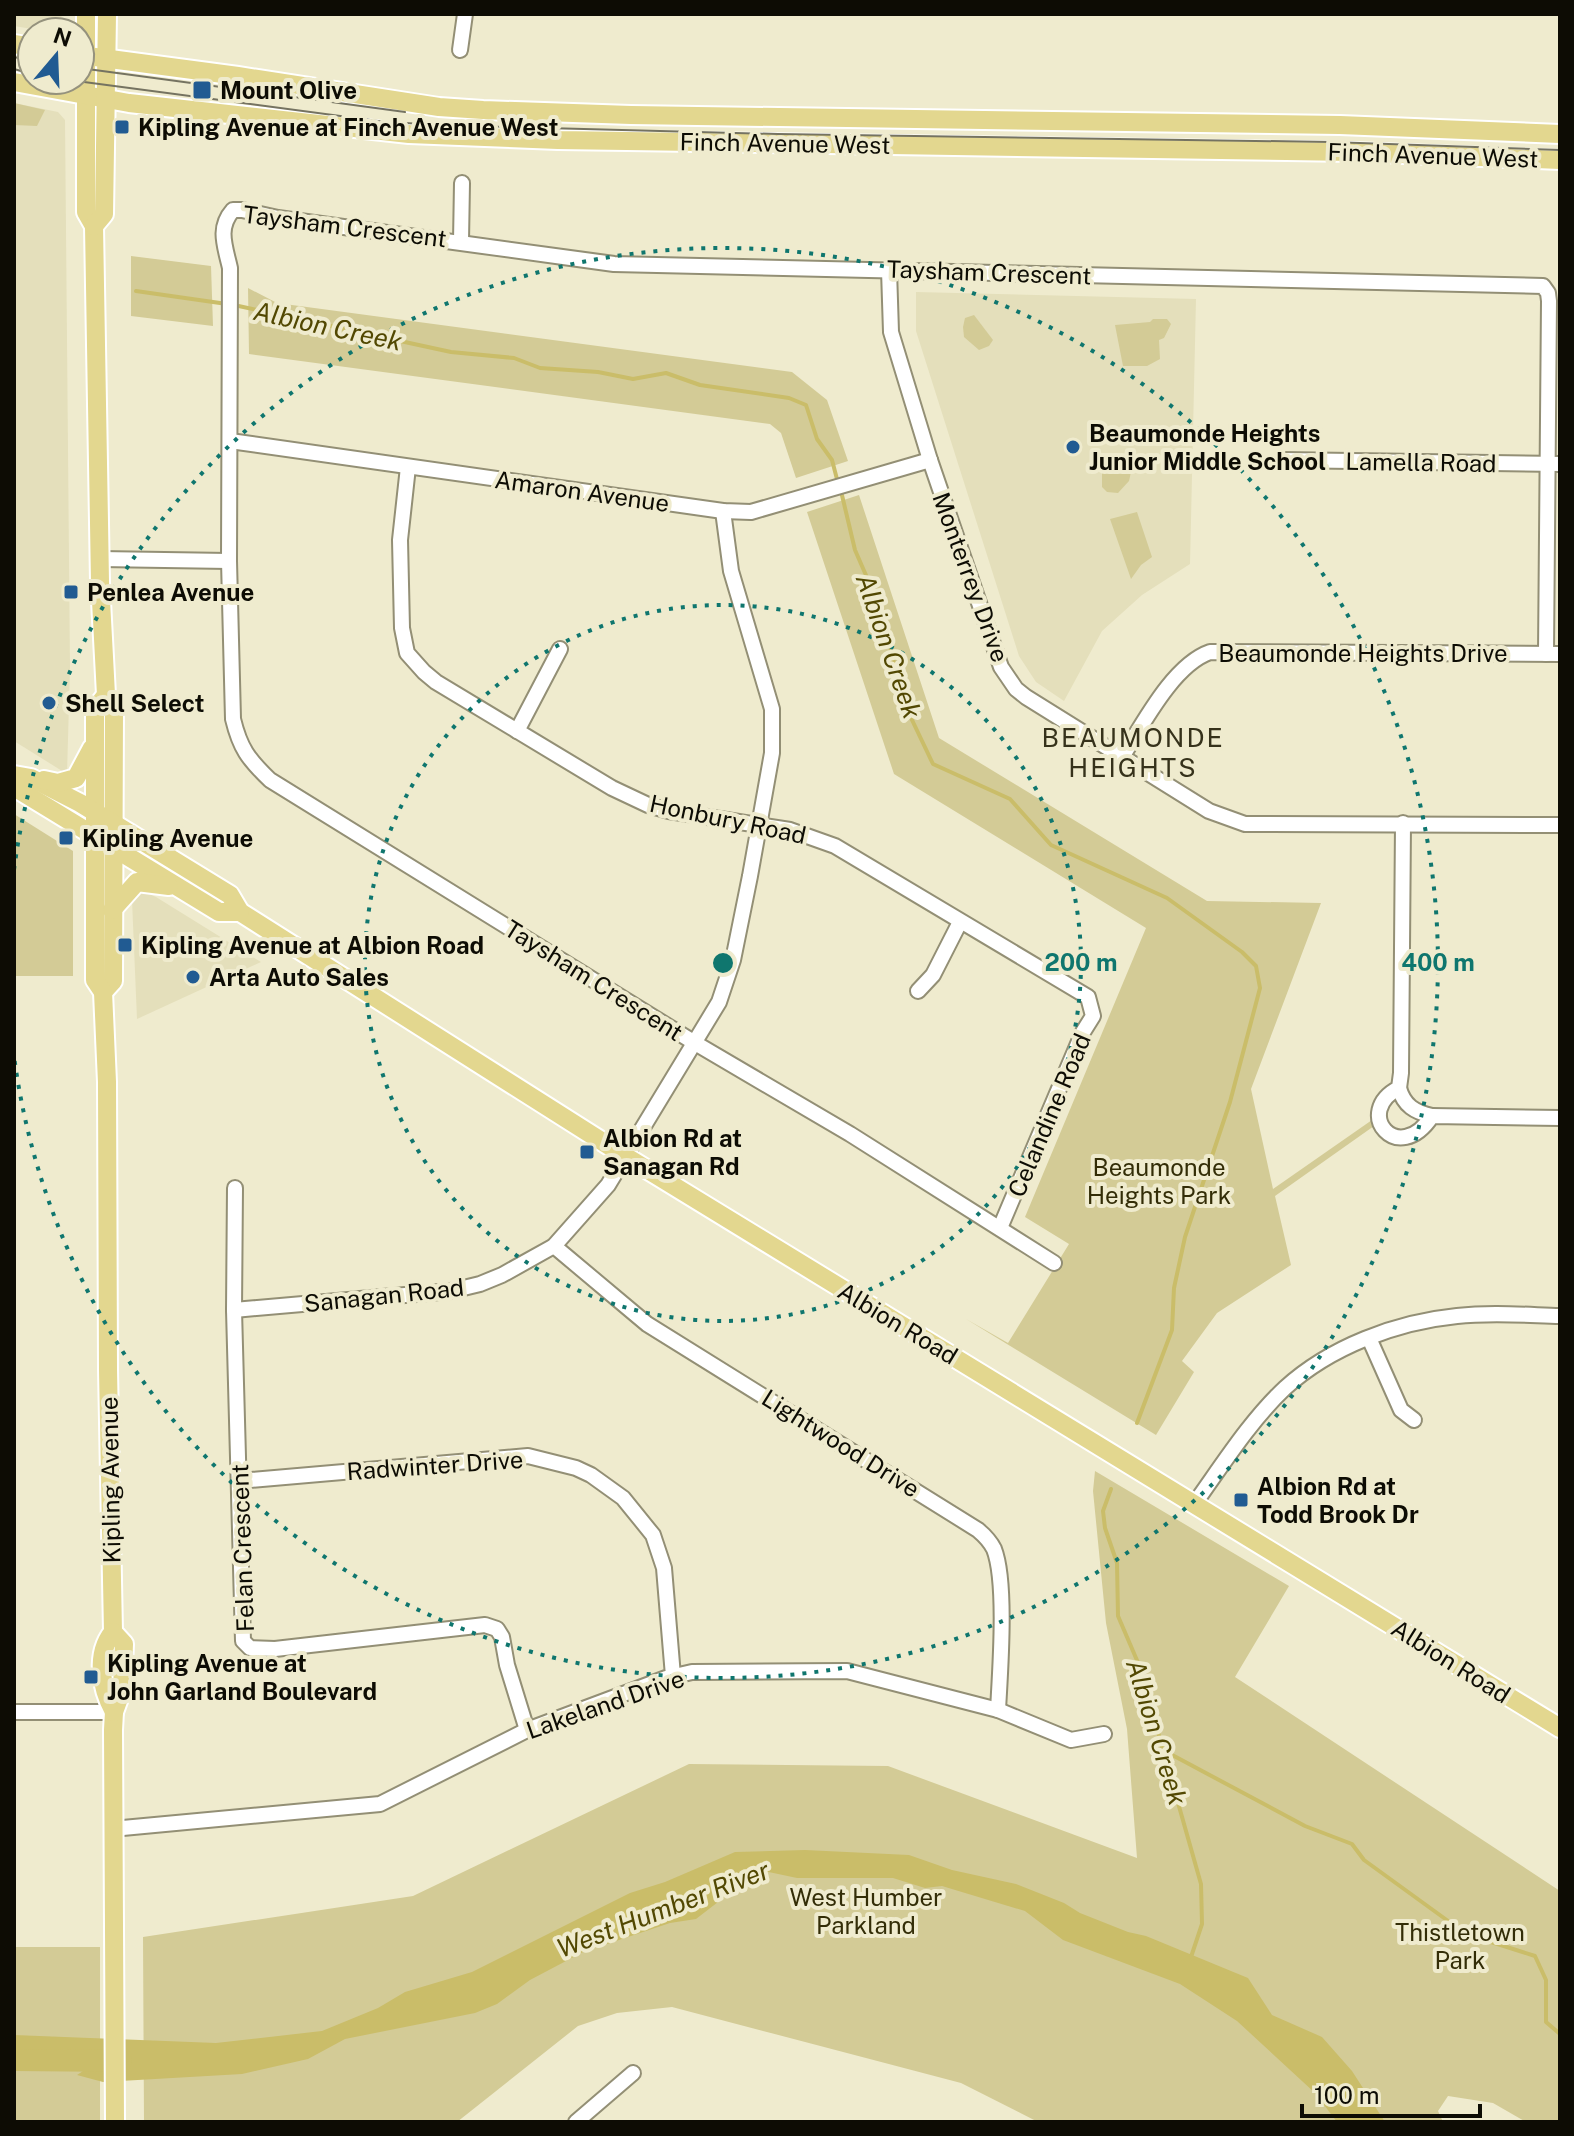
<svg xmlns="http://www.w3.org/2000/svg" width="1574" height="2136" font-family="'Public Sans',sans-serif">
	<rect width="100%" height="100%" fill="#efebce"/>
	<g fill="#e4dfbb">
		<polygon points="14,14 63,14 59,21 44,31 14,26"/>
		<polygon points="14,103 58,112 65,120 70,669 67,774 14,741"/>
		<polygon points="916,292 1196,299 1190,564 1142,595 1102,631 1064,701 1036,682 1019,656 916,331"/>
		<polygon points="145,892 156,897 261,962 137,1019 132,900 138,894"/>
	</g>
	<g fill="#d3cb96">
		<polygon points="14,103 45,110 37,126 14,125"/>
		<polygon points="131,256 211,266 213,326 131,316"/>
		<polygon points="248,288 277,303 792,372 827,400 848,461 796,478 781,433 770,424 249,354"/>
		<polygon points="974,315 993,340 989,346 979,350 964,337 963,327 965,318"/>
		<polygon points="1153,319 1167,319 1171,324 1164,338 1159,340 1160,359 1147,366 1123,366 1115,325 1150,322"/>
		<polygon points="1108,467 1120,467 1131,472 1129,481 1118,493 1107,492 1102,487 1102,473"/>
		<polygon points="859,495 939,738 1207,901 1321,903 1251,1089 1273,1189 1372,1120 1374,1126 1275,1196 1291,1265 1217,1313 1182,1361 1194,1372 1156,1435 966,1319 1008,1343 1069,1244 1025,1217 1146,928 894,774 807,512"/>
		<polygon points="1137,512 1152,557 1141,565 1131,579 1110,519"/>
		<polygon points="14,814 73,851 73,976 14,976"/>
		<polygon points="1095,1471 1289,1586 1235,1677 1560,1891 1560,2122 1526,2122 1493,2103 1448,2096 1438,2111 1443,2122 1038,2122 961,2083 672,2007 617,2013 578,2026 457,2122 144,2122 143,1937 413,1896 689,1764 888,1766 1137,1858 1127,1729 1106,1623 1093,1491"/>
		<rect x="14" y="1947" width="86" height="175"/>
	</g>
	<polygon fill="#cabd69" points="805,1850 909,1855 952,1870 1016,1884 1064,1903 1080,1913 1128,1932 1146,1936 1248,1978 1272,2015 1322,2037 1352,2071 1385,2122 1337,2122 1315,2093 1237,2021 1180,1984 1063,1940 1025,1911 942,1886 925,1888 893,1878 797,1878 764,1871 753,1875 696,1919 670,1923 583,1952 530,1980 497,2004 475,2013 345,2039 308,2059 242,2074 103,2082 77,2075 95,2063 79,2056 14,2050 14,2035 216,2043 322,2031 378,2008 405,1992 472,1972 630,1893 665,1882 735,1852"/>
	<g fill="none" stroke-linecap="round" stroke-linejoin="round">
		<g stroke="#cabd69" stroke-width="4">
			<polyline points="136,291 234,305 451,352 514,358 540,368 598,372 633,379 666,373 700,385 789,398 806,405 817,439 832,460 838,483"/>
			<polyline points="841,491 855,550 882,612 903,701 933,764 1010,799 1051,845 1167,898 1242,952 1256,966 1260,988 1230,1102 1185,1237 1174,1288 1172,1330 1137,1423"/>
			<polyline points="1111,1489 1103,1511 1105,1528 1117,1563 1118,1616 1139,1665 1201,1884 1202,1924 1191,1957"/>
			<polyline points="1161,1749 1305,1826 1352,1844 1364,1860 1466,1934 1535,1956 1546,1980 1546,2022 1560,2034"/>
		</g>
		<polyline stroke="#cabd69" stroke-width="22" points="14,2060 121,2061"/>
		<g stroke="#938f75" stroke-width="18">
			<g id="minor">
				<polyline points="460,50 465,14"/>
				<polyline points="461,241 462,183"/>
				<polyline points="889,270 891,332 930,460 1001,667 1016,689 1026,697 1209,811 1245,824 1560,825"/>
				<polyline points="230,441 723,511 751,512 930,460"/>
				<polyline points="1282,460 1560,464"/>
				<polyline points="408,467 400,540 402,628 407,653 424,672 436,682 612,788 648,805 669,811 790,830 835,846 1088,997 1093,1016 1083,1032 1000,1228"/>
				<polyline points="100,559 229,561"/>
				<polyline points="517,731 560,649"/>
				<path d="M1122,757C1143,724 1173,665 1210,652L1560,654"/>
				<path d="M1403,823L1401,1073L1399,1088C1352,1112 1398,1168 1432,1116L1560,1118"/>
				<polyline points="918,991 933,975 960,922"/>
				<path d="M1399,1088C1404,1106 1415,1112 1432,1116"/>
				<polyline points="235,1188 234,1310 243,1641 250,1648 275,1649 485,1625 497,1629 502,1637 507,1665 527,1730"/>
				<path d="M554,1246L647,1324L978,1530C984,1535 990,1541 994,1549C1007,1582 1000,1672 998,1710"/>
				<path d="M1054,1263L850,1134L695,1043L270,780C248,759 240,748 233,719L229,561L230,268C225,246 217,228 233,210H242L278,218L614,264L1543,286L1548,293L1549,301L1546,654"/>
				<polyline points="234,1310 451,1291 480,1284 502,1275 554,1246 608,1185 719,1002 733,960 750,876 772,753 772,709 731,571 723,511"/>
				<polyline points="1369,1338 1401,1410 1414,1420"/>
				<polyline points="239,1481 528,1456 576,1468 591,1475 623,1498 653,1535 664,1568 673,1676"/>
				<path d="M1195,1503C1223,1464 1250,1421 1285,1388C1330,1347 1396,1322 1457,1316C1491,1312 1526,1315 1560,1316"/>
				<polyline points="14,1712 114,1712"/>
				<polyline points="112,1829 380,1804 527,1730 666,1678 692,1672 847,1671 998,1710 1071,1740 1104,1734"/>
				<polyline points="576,2122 633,2073"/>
			</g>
		</g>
		<g stroke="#fff" stroke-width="22">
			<g id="major">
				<polyline points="86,14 86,212 94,226 100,582 106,695 114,710 113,981 103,992"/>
				<polyline points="14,44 32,47"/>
				<polyline points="80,55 238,76 439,107 483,110 631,115 1340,125 1560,134"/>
				<polyline points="14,82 129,103 409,134 558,140 1352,152 1560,160"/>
				<polyline points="94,226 104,214 107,14"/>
				<polyline points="106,695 95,709 95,980 103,992 107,1082 108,1370 113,1632 124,1644 122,1690 114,1712 113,1730 115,2122"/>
				<polyline points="14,775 31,778 80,803 230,895 240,912 625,1156 1560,1728"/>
				<polyline points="44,780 58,783 76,778 92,748"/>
				<polyline points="14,783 19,790 219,912 240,912"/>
				<polyline points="112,910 137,882 169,886"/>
				<path d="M113,1632C95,1654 101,1688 114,1712"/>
			</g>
		</g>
		<use href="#minor" stroke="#fff" stroke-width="14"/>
		<use href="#major" stroke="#e3d78f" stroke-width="18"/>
		<g stroke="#757361" stroke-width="2">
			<polyline points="14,57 32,61"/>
			<polyline points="80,68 405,112"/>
			<polyline points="14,69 32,74"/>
			<polyline points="69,80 378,121 434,125 778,134 1331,142 1560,150"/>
		</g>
	</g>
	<g fill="none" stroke="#0f766e" stroke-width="4" stroke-dasharray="4 8">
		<circle cx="723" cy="963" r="358"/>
		<path d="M14 870A715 715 0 1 1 14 1056"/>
	</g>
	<g fill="#215b92" stroke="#efebce" stroke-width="3">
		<rect x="192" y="80" width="20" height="20" rx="4"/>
		<rect x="114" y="119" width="16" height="16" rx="4"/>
		<circle cx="1073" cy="447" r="8"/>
		<rect x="63" y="584" width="16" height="16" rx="4"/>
		<circle cx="49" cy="703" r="8"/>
		<rect x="58" y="830" width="16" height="16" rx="4"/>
		<rect x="117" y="937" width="16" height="16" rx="4"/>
		<circle cx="193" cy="977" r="8"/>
		<rect x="579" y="1144" width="16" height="16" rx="4"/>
		<rect x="1233" y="1492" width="16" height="16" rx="4"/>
		<rect x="83" y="1669" width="16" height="16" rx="4"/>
	</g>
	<g text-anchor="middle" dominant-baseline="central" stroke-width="8" stroke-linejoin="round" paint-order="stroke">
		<g font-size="24" font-weight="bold" fill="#0d0c04" stroke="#efebce" text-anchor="start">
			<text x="220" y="90">Mount Olive</text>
			<text x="138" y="127">Kipling Avenue at Finch Avenue West</text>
			<text x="1089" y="433">Beaumonde Heights<tspan x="1089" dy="28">Junior Middle School</tspan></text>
			<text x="87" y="592">Penlea Avenue</text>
			<text x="65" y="703">Shell Select</text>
			<text x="82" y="838">Kipling Avenue</text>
			<text x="141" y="945">Kipling Avenue at Albion Road</text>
			<text x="209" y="977">Arta Auto Sales</text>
			<text x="603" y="1138">Albion Rd at<tspan x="603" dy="28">Sanagan Rd</tspan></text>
			<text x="1257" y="1486">Albion Rd at<tspan x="1257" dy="28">Todd Brook Dr</tspan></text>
			<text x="107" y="1663">Kipling Avenue at<tspan x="107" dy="28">John Garland Boulevard</tspan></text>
		</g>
		<g font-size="24" fill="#0d0c04" stroke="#efebce">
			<text transform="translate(785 143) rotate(1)">Finch Avenue West</text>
			<text transform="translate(1433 155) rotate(2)">Finch Avenue West</text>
			<text transform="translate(345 226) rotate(7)">Taysham Crescent</text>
			<text transform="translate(989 272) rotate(2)">Taysham Crescent</text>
			<text transform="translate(1421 462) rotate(1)">Lamella Road</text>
			<text transform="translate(582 491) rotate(8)">Amaron Avenue</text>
			<text transform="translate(971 577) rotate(70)">Monterrey Drive</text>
			<text x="1363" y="653">Beaumonde Heights Drive</text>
			<text transform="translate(728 819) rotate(12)">Honbury Road</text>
			<text transform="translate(594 980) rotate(32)">Taysham Crescent</text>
			<text transform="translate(1049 1115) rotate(-67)">Celandine Road</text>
			<text transform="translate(384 1295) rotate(-6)">Sanagan Road</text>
			<text transform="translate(898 1323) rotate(31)">Albion Road</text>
			<text transform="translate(841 1443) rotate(32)">Lightwood Drive</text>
			<text transform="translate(435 1465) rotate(-4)">Radwinter Drive</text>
			<text transform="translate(110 1480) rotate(-91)">Kipling Avenue</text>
			<text transform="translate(242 1548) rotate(-92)">Felan Crescent</text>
			<text transform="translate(1451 1661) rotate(32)">Albion Road</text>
			<text transform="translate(605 1704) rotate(-19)">Lakeland Drive</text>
		</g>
		<g font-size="24" fill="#332d07" stroke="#efebce">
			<text x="1159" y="1167">Beaumonde<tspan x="1159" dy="28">Heights Park</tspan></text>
			<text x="866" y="1897">West Humber<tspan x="866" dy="28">Parkland</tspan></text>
			<text x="1460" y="1932">Thistletown<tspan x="1460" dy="28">Park</tspan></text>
		</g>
		<g font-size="26" font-style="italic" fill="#524802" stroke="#efebce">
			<text transform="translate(328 326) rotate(12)">Albion Creek</text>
			<text transform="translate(889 646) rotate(71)">Albion Creek</text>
			<text transform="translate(1157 1732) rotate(73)">Albion Creek</text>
			<text transform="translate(663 1909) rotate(-21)">West Humber River</text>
		</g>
		<g font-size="26" letter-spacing="2" fill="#36321b" stroke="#efebce">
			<text x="1133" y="737">BEAUMONDE<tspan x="1133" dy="30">HEIGHTS</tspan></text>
		</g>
	</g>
	<circle cx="723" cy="963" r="12" fill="#0f766e" stroke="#efebce" stroke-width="4"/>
	<g font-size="24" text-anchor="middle" font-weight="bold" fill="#0f766e" stroke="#efebce" stroke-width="8" stroke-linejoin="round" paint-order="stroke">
		<text x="1081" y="971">200 m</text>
		<text x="1438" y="971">400 m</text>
	</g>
	<rect width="1574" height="2136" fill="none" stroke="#0d0c04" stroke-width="32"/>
	<g transform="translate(56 56) rotate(19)"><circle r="38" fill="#efebce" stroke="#95927d" stroke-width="2"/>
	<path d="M0-6L14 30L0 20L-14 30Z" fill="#215b92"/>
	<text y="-12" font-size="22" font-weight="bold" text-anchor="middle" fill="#0d0c04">N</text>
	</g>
	<path d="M1302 2104v12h178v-12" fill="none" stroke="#0d0c04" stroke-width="4"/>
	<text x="1314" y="2104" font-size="24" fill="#0d0c04" stroke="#efebce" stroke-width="6" paint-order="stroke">100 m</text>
</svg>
